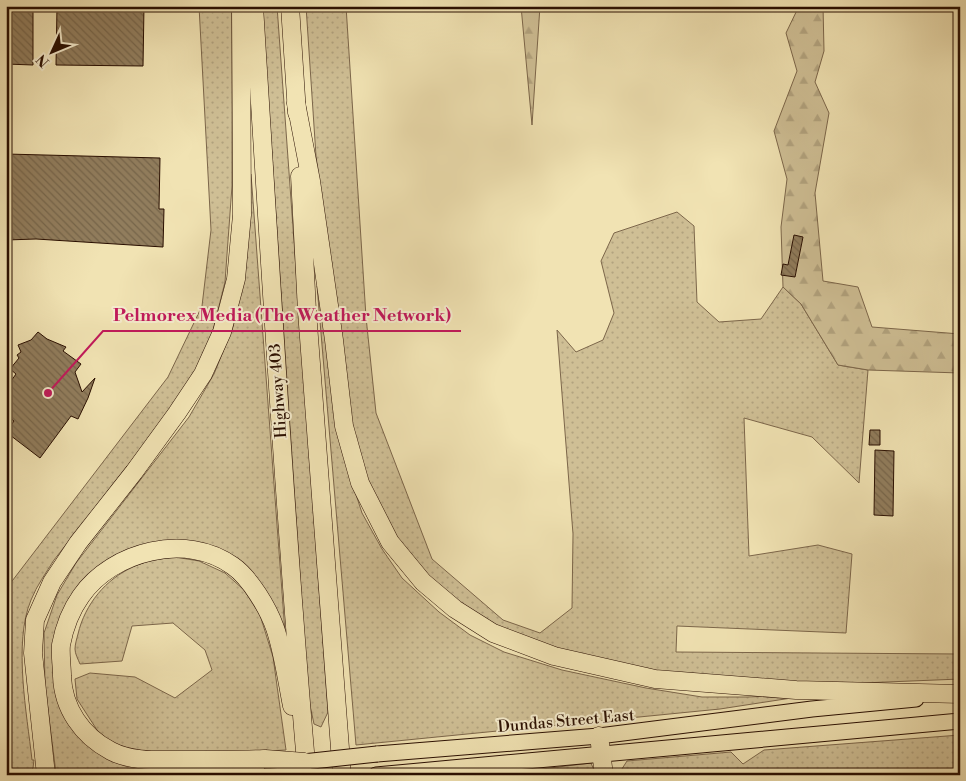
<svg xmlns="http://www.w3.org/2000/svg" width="966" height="781" font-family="'Libre Bodoni',serif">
	<defs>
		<pattern id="grass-dots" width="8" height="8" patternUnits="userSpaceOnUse" patternTransform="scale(1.25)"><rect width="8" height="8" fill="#cfbf95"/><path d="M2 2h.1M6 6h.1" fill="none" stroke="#b2a37f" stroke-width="1.8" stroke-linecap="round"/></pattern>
		<pattern id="forest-firs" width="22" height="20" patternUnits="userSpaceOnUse" patternTransform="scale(1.25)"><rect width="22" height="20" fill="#cfbf95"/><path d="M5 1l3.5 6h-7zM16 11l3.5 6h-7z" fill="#b2a37f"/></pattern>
		<pattern id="building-back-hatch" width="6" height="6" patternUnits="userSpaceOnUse" patternTransform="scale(1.25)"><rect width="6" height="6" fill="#917d5d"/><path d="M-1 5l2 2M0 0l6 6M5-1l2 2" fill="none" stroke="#76654a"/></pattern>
	</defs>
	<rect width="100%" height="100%" fill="#f1e3b3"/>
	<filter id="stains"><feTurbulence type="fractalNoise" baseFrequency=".004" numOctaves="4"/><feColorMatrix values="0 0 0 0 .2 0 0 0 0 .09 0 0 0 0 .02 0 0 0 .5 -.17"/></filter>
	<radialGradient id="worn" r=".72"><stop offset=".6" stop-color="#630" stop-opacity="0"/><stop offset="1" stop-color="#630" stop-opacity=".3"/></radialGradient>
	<g fill="url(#grass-dots)" stroke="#7c664a">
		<path d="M199,6H232V186L225,282L212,334L193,376L168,414L54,560C46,573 37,585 31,600C13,643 27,714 32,760H34L33,768L29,775H12L7,770L6,766V589L168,377L202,306L211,230Z"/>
		<polygon points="262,6 277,6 328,712 321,727 314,724 308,696"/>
		<polygon points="306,6 346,6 366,317 376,413 432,559 503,620 540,633 572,608 573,534 557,330 576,352 603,340 614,313 601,261 614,233 677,212 694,226 697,302 719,322 761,319 783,287 801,304 838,365 868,370 859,483 812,437 744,418 749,556 818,545 852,554 846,633 677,626 676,652 960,654 960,679 764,687 654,676 482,627 410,565 364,478 348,403 316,156"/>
		<polygon points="248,174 251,174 287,659 257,582 180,543 76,594 60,705 146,767 79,775 60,775 59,773 56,773 45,686 44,633 57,595 76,563 189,417 214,374 233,327 245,272"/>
		<polygon points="317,286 319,286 342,451 362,513 382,549 402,578 439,612 470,635 504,652 562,670 646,688 702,697 747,697 798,695 798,697 720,709 356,745"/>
		<path d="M175,557L199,561L225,573L244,590L260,615L273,657L286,750L166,756L118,749L97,730L77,699L75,679L90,673L135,677L175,698L212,670L205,650L173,623L132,626L122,661L80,664C78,659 75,654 75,649C75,644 77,638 78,634C85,604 106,579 133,567C147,560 161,559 175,557Z"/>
		<polygon points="960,735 960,775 807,775 806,773 791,775 618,775 627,761 731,752 743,764 764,750"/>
		<polygon points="591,763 596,775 510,775 509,773"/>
	</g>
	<g fill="url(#forest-firs)" stroke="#7c664a">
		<polygon points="521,6 540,6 532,125"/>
		<polygon points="799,6 823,6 824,51 815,82 829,113 815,193 823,281 858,287 872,327 960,334 960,373 868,370 838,365 801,304 783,287 781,227 787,179 774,131 797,71 786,33"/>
	</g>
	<g fill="url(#building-back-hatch)" stroke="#290e00">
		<polygon points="6,6 33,6 33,65 6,64"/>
		<polygon points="57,6 144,6 143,66 56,65"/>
		<polygon points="6,154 160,158 159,209 164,209 163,247 36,239 6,240"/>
		<polygon points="794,235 803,237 795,277 781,275 783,264 788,265"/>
		<polygon points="38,332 47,339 66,347 63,351 81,364 75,372 82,392 95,378 88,398 78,419 71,416 40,458 6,432 14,421 6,415 6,388 16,374 10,369 19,358 17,355 21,352 18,345 31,340"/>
		<polygon points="870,430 880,430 880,445 869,445"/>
		<polygon points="875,450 894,451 893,516 874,515"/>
	</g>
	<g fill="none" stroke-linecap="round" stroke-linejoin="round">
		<g stroke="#290e00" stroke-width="17">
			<g id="primary">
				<polyline points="377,754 599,736 812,709 916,699"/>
				<polyline points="174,775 257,766"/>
				<polyline points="376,775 960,721"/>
			</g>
		</g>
		<g stroke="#290e00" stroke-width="19">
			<g id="motorway">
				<path d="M254,6C270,263 285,519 307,775"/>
				<polyline points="290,6 297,113"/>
				<polyline points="296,103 311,181 334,340 344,426 360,483 390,542 423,582 455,609 493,633 554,656 655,679 796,690 960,694"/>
				<polyline points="300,176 307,311 342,775"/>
				<polyline points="599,736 604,775"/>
				<path d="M265,759C237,760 209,760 181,760C158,760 132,762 111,751C82,736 63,708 62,676C62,666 60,655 61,645C64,629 71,610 81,596C112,551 187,532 233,566C250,578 268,608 275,628C283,651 287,681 292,706"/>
				<polyline points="46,775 33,653 35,620 52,582 78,543 134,472 177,413 203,374 222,332 236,279 242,215 241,6"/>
			</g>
		</g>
		<use href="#primary" stroke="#f1e3b3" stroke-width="15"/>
		<use href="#motorway" stroke="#f1e3b3" stroke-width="18"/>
		<g stroke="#290e00" stroke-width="17" stroke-linecap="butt">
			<polyline id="primary-bridge" points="294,763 377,754"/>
		</g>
		<g stroke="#290e00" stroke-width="19" stroke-linecap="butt">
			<polyline id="motorway-bridge" points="265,759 305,762"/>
		</g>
		<use href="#primary-bridge" stroke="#f1e3b3" stroke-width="15"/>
		<use href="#motorway-bridge" stroke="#f1e3b3" stroke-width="18"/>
	</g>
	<g text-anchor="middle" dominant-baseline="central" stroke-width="4" stroke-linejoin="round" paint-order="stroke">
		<g font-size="16" fill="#290e00" stroke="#f6edce">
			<text transform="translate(278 391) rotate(-94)">Highway 403</text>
			<text transform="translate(566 721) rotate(-5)">Dundas Street East</text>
		</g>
	</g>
	<path fill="none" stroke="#c2185b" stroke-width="2" d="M48 393L103 331H461"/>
	<circle fill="#c2185b" stroke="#f6edce" stroke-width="2" cx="48" cy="393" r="5"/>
	<g font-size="18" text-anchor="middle" font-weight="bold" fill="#c2185b" stroke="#f6edce" stroke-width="4" stroke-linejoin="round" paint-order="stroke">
		<text x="282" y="321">Pelmorex Media (The Weather Network)</text>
	</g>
	<rect width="966" height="781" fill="none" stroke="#f1e3b3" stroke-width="25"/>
	<rect x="8" y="8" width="951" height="766" fill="none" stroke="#290e00" stroke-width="2.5"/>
	<rect x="12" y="12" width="941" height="756" fill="none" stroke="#290e00"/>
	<g transform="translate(52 52) rotate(226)" stroke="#f6edce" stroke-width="4" paint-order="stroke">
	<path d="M0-4L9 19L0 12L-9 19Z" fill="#290e00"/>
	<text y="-8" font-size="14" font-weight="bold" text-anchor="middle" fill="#290e00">N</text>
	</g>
	<rect width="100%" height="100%" filter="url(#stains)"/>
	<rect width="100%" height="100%" fill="url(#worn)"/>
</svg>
